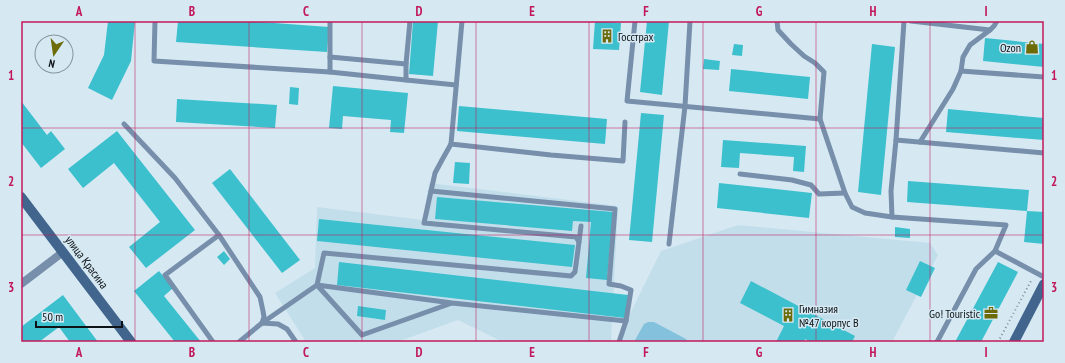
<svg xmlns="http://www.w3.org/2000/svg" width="1065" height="363" font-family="'PT Sans Narrow',sans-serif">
	<rect width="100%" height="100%" fill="#d6e9f3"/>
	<g fill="#c3deeb">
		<polygon points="429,183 618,206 611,342 503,342 458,320 397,342 306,342 275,293 315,268 317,207 423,220"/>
		<polygon points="738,225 930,243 938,255 892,342 616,342 661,251"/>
	</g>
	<polygon fill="#84c1dd" points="648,322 654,322 686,339 688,342 634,342 644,324"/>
	<g fill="#3cc0cd">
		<polygon points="108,21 135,21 131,61 112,100 88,88 104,55"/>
		<polygon points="178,21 248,21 329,27 327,52 176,42"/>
		<polygon points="413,21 438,21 433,76 409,74"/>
		<polygon points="595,21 621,23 619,50 593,49"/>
		<polygon points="647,21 669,21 662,95 640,92"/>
		<polygon points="963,21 978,21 977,23 963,22"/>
		<polygon points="985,38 1044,44 1044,67 983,61"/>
		<polygon points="734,44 743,45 742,56 732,55"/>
		<polygon points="872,44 895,47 881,195 858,192"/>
		<polygon points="704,59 720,61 719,70 703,69"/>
		<polygon points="731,69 810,77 808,99 729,91"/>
		<polygon points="333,86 408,93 404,133 390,132 391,120 343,116 342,129 329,128"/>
		<polygon points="290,87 299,88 298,105 289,104"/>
		<polygon points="177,99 277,105 275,128 176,122"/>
		<polygon points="21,101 47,135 51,131 65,149 41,168 21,142"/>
		<polygon points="459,106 607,119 605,144 457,131"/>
		<polygon points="948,109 1044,118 1044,140 946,132"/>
		<polygon points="641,113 664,115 652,242 629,240"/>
		<polygon points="117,131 195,230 146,268 129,247 160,222 114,163 83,188 68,169"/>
		<polygon points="723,140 806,146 804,172 793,171 794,157 740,153 739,168 721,167"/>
		<polygon points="455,162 470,163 469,184 453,183"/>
		<polygon points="230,169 300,260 282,273 212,183"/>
		<polygon points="908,181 1029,190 1027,211 907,202"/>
		<polygon points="719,183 812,193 809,218 717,208"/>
		<polygon points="437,197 613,212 607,280 586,278 591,222 573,221 572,231 435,219"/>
		<polygon points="1027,211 1044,212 1044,244 1024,242"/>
		<polygon points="319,219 575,245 572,267 317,241"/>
		<polygon points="895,227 910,229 910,238 895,237"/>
		<polygon points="224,251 230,259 224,265 217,257"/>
		<polygon points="920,261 935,268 921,297 906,290"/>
		<polygon points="339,262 628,295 625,318 337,285"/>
		<polygon points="998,262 1018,272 981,342 955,342"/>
		<polygon points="159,271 173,288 164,296 201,342 175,342 134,291"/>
		<polygon points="751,281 855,336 852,342 811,342 805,339 804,342 776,342 784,326 740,303"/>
		<polygon points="63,295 98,342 70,342 59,327 39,342 21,342 21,327"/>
		<polygon points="358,306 386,310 385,320 357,316"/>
	</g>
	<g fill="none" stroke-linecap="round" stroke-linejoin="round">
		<polyline stroke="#818f96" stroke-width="2" stroke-dasharray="1 3" stroke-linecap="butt" points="998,342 1032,279"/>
		<g stroke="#778fab" stroke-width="5">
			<polyline points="155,21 154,61 330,72 330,21"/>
			<polyline points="410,21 406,64 406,80 456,85"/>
			<polyline points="462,21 451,144 551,155 623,161 625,122"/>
			<polyline points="635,21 627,101 820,119 824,72 815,63 804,56 791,44 778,30 777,21"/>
			<polyline points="911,21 990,30 994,26 997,21"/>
			<polyline points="330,57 406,64"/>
			<polyline points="961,71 1044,77"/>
			<polyline points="330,72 406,80"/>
			<polyline points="820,119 845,193 852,207 865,213 892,217 1006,225 995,251 976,269 937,342"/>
			<polyline points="124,124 175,178 219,235 165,275 213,342"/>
			<polyline points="896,140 1044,153"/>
			<polyline points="920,142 953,89 961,71 963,57 970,45 990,30"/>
			<polyline points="740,174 792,180 811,185 819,194 845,193"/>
			<polyline points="431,191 615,209 609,284 621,286 631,290 626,321 452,303 317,285 362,335 452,303"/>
			<polyline points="892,217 891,191 896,140 904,21"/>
			<polyline points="219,235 260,297 263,311 264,317 262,323"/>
			<polyline points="579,242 581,226"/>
			<polyline points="669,244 685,106 690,21"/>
			<polyline points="995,251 1044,277"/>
			<polyline points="262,323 317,285 324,253 571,276 575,272 579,242 576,237 424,223 435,173 442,160 451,144"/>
			<polyline points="239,342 262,323 278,324 287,329 296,342"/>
			<polyline points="619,342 626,321"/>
		</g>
		<polyline stroke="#778fab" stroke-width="8" points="21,284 63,252"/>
		<g stroke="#41658d" stroke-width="10">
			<polyline points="21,197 131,342"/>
			<polyline points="1014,342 1044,284"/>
		</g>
	</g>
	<path fill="none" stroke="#c2185b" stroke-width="1" stroke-opacity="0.55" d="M135,21V342M249,21V342M362,21V342M476,21V342M589,21V342M703,21V342M816,21V342M930,21V342M21,128H1044M21,235H1044"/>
	<defs>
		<g id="building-bare" transform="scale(1.08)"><path d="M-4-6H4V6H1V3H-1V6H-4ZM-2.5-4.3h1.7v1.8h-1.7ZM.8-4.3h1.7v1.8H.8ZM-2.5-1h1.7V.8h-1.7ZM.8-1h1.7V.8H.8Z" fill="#6c6b08" stroke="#d6e9f3" stroke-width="2.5" paint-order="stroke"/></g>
		<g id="shop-bare" transform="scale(1.08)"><path d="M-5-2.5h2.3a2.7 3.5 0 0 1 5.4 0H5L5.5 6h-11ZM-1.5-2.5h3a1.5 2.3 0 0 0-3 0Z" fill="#6c6b08" stroke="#d6e9f3" stroke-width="2.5" paint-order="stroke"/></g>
		<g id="office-bare" transform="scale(1.08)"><path d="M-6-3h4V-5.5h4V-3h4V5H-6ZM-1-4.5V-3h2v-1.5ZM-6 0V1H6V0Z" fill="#6c6b08" stroke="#d6e9f3" stroke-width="2.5" paint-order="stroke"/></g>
	</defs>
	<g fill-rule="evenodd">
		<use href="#building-bare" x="607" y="36"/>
		<use href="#shop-bare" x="1032" y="47"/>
		<use href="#office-bare" x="991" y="313"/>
		<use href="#building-bare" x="788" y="315"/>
	</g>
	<g text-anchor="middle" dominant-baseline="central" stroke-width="3" stroke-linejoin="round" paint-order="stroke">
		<g font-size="12" fill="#0c1215" stroke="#d6e9f3" text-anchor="start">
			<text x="618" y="36">Госстрах</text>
			<text x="1021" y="47" text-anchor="end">Ozon</text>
			<text x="799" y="308">Гимназия<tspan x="799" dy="14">№47 корпус В</tspan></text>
			<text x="980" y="313" text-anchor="end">Go! Touristic</text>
		</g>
		<g font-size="12" fill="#0c1215" stroke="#d6e9f3">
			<text transform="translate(87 262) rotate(53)">улица Красина</text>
		</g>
	</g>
	<rect width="1065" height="363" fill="none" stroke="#d6e9f3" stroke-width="44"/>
	<g transform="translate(54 54) rotate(193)"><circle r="19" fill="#d6e9f3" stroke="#85939a"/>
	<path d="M0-3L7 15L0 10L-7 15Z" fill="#6c6b08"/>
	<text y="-6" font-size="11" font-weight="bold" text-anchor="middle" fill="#0c1215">N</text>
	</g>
	<path d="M36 321v6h86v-6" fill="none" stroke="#0c1215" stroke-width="2"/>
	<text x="42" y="321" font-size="12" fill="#0c1215" stroke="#d6e9f3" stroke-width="3" paint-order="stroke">50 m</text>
	<rect x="22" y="22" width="1021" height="319" fill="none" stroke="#c2185b" stroke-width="1.5"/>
	<g font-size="13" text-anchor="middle" font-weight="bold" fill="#c2185b">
		<text x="79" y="16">A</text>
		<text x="192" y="16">B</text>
		<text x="306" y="16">C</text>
		<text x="419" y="16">D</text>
		<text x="532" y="16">E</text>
		<text x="646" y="16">F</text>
		<text x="759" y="16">G</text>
		<text x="873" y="16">H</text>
		<text x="986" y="16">I</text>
		<text x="11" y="80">1</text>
		<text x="1054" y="80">1</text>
		<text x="11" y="186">2</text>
		<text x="1054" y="186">2</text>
		<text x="11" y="292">3</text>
		<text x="1054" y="292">3</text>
		<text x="79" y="357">A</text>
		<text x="192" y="357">B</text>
		<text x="306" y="357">C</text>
		<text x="419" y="357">D</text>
		<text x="532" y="357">E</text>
		<text x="646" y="357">F</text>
		<text x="759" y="357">G</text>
		<text x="873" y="357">H</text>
		<text x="986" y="357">I</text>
	</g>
</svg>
